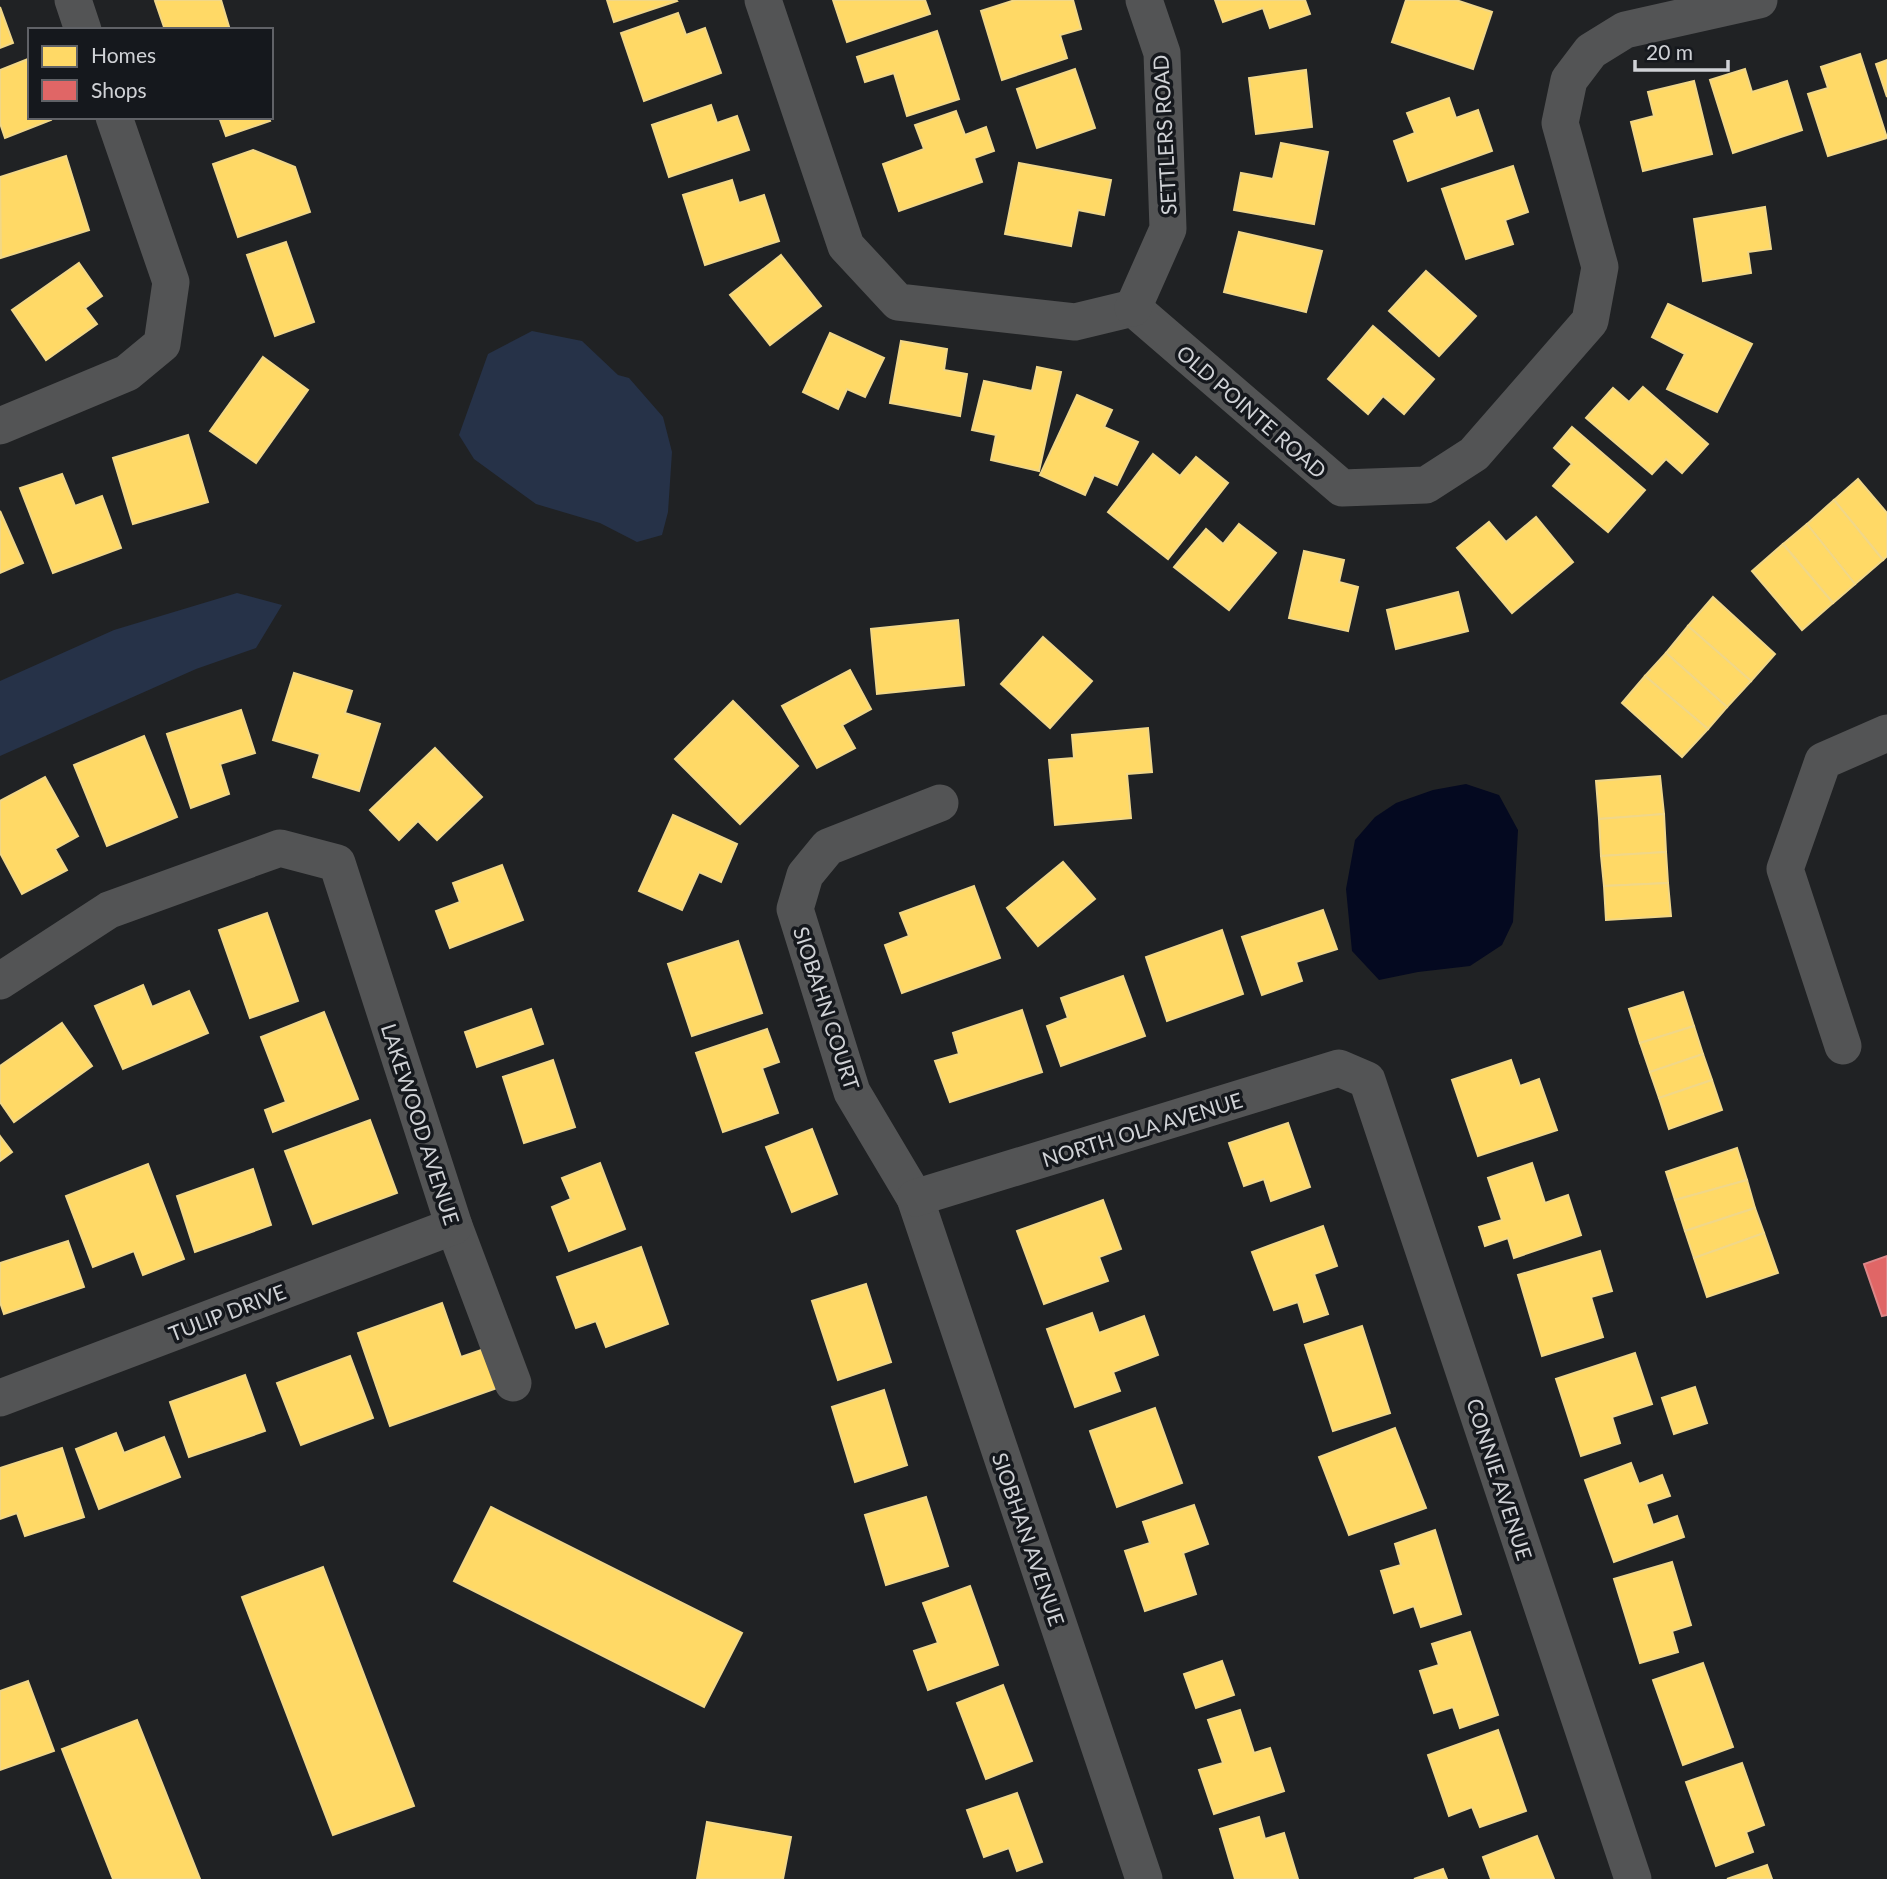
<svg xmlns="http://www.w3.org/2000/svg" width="1887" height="1879" font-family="Lato,sans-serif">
	<rect width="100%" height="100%" fill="#202224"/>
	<g fill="#263248">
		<polygon points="532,331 582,341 618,375 629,378 663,417 672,452 668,512 662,535 637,542 600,523 536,504 474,459 459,435 488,354"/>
		<polygon points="237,593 282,605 256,648 196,669 0,756 0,681 114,630"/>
	</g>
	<polygon fill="#040920" points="1466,784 1499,795 1518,830 1513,922 1502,945 1470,966 1418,972 1379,980 1352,951 1346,889 1355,840 1375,817 1396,803 1433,790"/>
	<g fill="#ffd966" stroke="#f1d788" stroke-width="2">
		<polygon points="158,0 221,0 230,30 165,30 155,1"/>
		<polygon points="607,0 676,0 677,1 614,22"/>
		<polygon points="833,0 925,0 930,14 847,42"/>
		<polygon points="1015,0 1073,0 1081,29 1060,35 1067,58 1002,80 981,11"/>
		<polygon points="1215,0 1305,0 1310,14 1270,28 1263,8 1223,22"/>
		<polygon points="1406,0 1456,0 1492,12 1473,69 1392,42"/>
		<polygon points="0,7 13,43 0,48"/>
		<polygon points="678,13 686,35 705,28 721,73 644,101 621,33"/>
		<polygon points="937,31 959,99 907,116 894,73 865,82 857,57"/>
		<polygon points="1860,54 1887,138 1828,156 1808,94 1828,88 1821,67"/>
		<polygon points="28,59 30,117 50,117 51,120 5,138 0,123 0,70"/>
		<polygon points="1887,60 1887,97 1876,64"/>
		<polygon points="1075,69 1095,128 1037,148 1017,89"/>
		<polygon points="1745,69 1752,92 1787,81 1802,130 1733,153 1710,80"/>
		<polygon points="1306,70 1312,127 1256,134 1249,78"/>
		<polygon points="1694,81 1712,154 1643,171 1631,122 1654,116 1648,92"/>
		<polygon points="1449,98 1456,118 1478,110 1492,151 1408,181 1394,141 1415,133 1407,113"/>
		<polygon points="711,105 717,123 737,116 749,150 669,177 652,125"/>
		<polygon points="956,111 965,135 986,127 994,151 974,158 982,182 899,211 883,164 924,149 915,125"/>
		<polygon points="219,117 268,117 270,121 226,136"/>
		<polygon points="1281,143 1328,152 1314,224 1234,210 1241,173 1273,179"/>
		<polygon points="253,150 295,167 310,212 238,237 213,164"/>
		<polygon points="66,156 89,230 1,258 0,177"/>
		<polygon points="1019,163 1111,180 1104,215 1078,210 1071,246 1005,234"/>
		<polygon points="1513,166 1528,212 1505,220 1513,244 1466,259 1442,189"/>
		<polygon points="732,180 739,203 764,195 779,241 705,265 683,195"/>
		<polygon points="1765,207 1771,249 1748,252 1751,273 1703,281 1694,219"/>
		<polygon points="1239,232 1322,251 1306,312 1224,292"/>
		<polygon points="286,242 314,322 275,336 247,255"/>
		<polygon points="781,255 821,306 770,345 730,295"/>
		<polygon points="79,263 102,296 85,308 97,324 46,360 12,310"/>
		<polygon points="1426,271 1476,316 1439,356 1389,311"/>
		<polygon points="1668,304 1752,344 1717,412 1667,389 1685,354 1652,337"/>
		<polygon points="1373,326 1434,379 1404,414 1383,396 1368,414 1328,379"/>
		<polygon points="830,333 884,358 865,397 847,389 838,409 803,392"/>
		<polygon points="901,341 947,349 944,370 967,374 960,416 890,403"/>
		<polygon points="263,357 308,390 256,463 210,431"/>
		<polygon points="1037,367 1061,372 1039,471 991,460 996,435 972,430 984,381 1032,391"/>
		<polygon points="1643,387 1708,444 1682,473 1666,459 1652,474 1586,418 1613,388 1629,402"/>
		<polygon points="1077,395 1112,410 1104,427 1138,442 1117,485 1094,475 1085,495 1040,475"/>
		<polygon points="1572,427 1645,490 1608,532 1553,486 1572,464 1554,448"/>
		<polygon points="188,435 208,502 133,524 113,458"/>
		<polygon points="1153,454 1180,476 1196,457 1228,483 1168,559 1108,512"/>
		<polygon points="62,474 75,506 102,496 121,548 53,573 20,488"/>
		<polygon points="1858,479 1887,513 1887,556 1883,560 1834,500"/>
		<polygon points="1834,500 1883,560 1855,584 1807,524"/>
		<polygon points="0,511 23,563 0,573"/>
		<polygon points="1536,517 1573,562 1512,613 1457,548 1489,522 1506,542"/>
		<polygon points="1239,524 1276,553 1229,610 1174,567 1206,529 1223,544"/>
		<polygon points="1807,524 1855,584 1833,603 1783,544"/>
		<polygon points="1783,544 1833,603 1802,630 1752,571"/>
		<polygon points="1304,551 1344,560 1339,582 1358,587 1348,631 1289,618"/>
		<polygon points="1458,592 1468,631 1396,649 1387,610"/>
		<polygon points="1713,597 1775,654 1751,681 1688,626"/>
		<polygon points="958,620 964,685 877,694 871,629"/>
		<polygon points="1688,626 1751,681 1727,707 1666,653"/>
		<polygon points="1043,637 1092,681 1050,728 1001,684"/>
		<polygon points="1666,653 1727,707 1708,729 1645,676"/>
		<polygon points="850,670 871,709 842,725 855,748 817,768 782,706"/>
		<polygon points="294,673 352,691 345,713 380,724 359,791 313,777 320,754 273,740"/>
		<polygon points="1645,676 1708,729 1682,757 1622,703"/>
		<polygon points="733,701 798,766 740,824 675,759"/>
		<polygon points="241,710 255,753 220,764 229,794 191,808 167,734"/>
		<polygon points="1148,728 1152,772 1127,774 1131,818 1055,825 1049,760 1074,758 1072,735"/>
		<polygon points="144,736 177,817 107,846 74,765"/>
		<polygon points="435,748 482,797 437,840 418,821 399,840 370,810"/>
		<polygon points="1660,776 1664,814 1599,819 1596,781"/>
		<polygon points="45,777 78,836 55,849 67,870 22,894 0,853 0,801"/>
		<polygon points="1664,814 1666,852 1601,856 1599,819"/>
		<polygon points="673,815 737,844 721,882 699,872 682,910 639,891"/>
		<polygon points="1666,852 1668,883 1604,886 1601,856"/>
		<polygon points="1063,862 1095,899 1038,946 1007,908"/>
		<polygon points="502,865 523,920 450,948 436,911 460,902 453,883"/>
		<polygon points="1668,883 1671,916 1606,920 1604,886"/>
		<polygon points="974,886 1000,958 902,993 885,945 909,936 900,913"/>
		<polygon points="1323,910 1337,949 1296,962 1302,981 1262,995 1242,937"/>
		<polygon points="267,913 298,1001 250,1018 219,930"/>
		<polygon points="1222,930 1243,994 1167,1021 1146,957"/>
		<polygon points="738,941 762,1013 692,1036 668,964"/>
		<polygon points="1123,976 1145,1036 1061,1066 1047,1026 1068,1018 1061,998"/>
		<polygon points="143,985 152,1007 189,991 208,1033 123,1069 95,1006"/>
		<polygon points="1683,992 1694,1026 1640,1043 1629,1009"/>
		<polygon points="531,1009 543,1044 477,1067 465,1032"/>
		<polygon points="1022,1010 1042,1072 950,1102 935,1061 959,1054 953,1033"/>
		<polygon points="324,1012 358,1099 273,1132 265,1110 286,1102 261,1037"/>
		<polygon points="62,1023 92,1066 14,1122 0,1102 0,1066"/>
		<polygon points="1694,1026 1703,1054 1650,1072 1640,1043"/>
		<polygon points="767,1029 779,1062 762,1068 778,1113 723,1132 696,1053"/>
		<polygon points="1703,1054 1712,1080 1659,1098 1650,1072"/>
		<polygon points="553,1060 575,1127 524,1143 503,1077"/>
		<polygon points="1511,1060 1520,1086 1539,1079 1557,1130 1478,1156 1452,1080"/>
		<polygon points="1712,1080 1722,1110 1669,1129 1659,1098"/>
		<polygon points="370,1120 397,1193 313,1224 285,1151"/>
		<polygon points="1288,1123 1310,1187 1271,1201 1264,1179 1244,1186 1229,1143"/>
		<polygon points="812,1129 837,1194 792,1212 766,1147"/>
		<polygon points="0,1136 12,1152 0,1161"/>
		<polygon points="1737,1148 1747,1180 1675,1200 1666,1172"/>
		<polygon points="600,1163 625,1229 569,1251 552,1207 571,1199 562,1178"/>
		<polygon points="1532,1163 1545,1203 1568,1195 1581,1235 1514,1258 1508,1238 1485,1246 1479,1227 1502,1220 1488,1178"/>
		<polygon points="148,1164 184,1259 143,1275 134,1251 93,1267 66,1196"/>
		<polygon points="253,1169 271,1225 195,1252 177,1196"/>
		<polygon points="1747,1180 1755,1208 1685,1231 1675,1200"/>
		<polygon points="1103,1200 1121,1249 1099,1257 1108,1281 1044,1304 1017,1231"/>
		<polygon points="1755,1208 1764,1233 1694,1258 1685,1231"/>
		<polygon points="1323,1226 1337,1266 1314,1274 1328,1314 1304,1322 1298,1302 1274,1310 1252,1252"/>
		<polygon points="1764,1233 1778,1273 1707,1297 1694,1258"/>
		<polygon points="68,1241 84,1287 4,1314 0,1302 0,1263"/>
		<polygon points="641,1247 668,1324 606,1347 596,1321 576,1328 557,1277"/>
		<polygon points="1600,1251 1612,1291 1591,1297 1603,1337 1542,1356 1518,1275"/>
		<polygon points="866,1284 891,1362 838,1380 812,1301"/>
		<polygon points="442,1303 461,1357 490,1347 503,1386 390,1426 358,1333"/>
		<polygon points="1092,1313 1099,1333 1144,1316 1158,1355 1113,1372 1120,1391 1075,1407 1047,1329"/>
		<polygon points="1362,1326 1390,1413 1333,1431 1305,1345"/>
		<polygon points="1635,1353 1652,1404 1612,1417 1620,1443 1581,1456 1556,1379"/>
		<polygon points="350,1356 373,1418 301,1445 277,1383"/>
		<polygon points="245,1375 265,1431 189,1457 170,1402"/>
		<polygon points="1695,1387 1707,1423 1674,1434 1662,1398"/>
		<polygon points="884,1390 907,1465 855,1482 832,1407"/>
		<polygon points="1155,1408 1182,1483 1117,1507 1090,1431"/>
		<polygon points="1395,1428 1426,1508 1349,1535 1319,1457"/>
		<polygon points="116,1433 124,1453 164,1437 180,1477 99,1509 76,1449"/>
		<polygon points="62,1448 84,1517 25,1536 17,1513 0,1519 0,1468"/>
		<polygon points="1631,1463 1639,1484 1662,1475 1670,1496 1646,1504 1653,1525 1677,1516 1684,1537 1614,1562 1585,1480"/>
		<polygon points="926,1497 948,1566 886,1585 865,1515"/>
		<polygon points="1194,1505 1208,1544 1183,1553 1196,1594 1145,1611 1125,1551 1150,1543 1143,1522"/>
		<polygon points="491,1507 742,1633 704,1707 454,1581"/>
		<polygon points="1435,1530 1461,1614 1421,1627 1414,1606 1394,1613 1381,1571 1401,1565 1395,1544"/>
		<polygon points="1672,1562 1691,1625 1672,1631 1678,1652 1640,1663 1614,1579"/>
		<polygon points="323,1567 414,1806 333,1835 242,1597"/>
		<polygon points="970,1586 998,1665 928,1690 914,1651 938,1643 923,1603"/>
		<polygon points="1470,1632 1498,1715 1460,1728 1453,1707 1434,1713 1420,1671 1439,1665 1432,1644"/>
		<polygon points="1222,1661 1234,1695 1196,1708 1184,1674"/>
		<polygon points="1703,1663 1733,1747 1683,1765 1653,1680"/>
		<polygon points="28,1681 54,1751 0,1770 0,1691"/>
		<polygon points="1003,1685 1032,1761 986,1779 957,1703"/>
		<polygon points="1240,1710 1254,1753 1270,1748 1284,1791 1214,1814 1199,1770 1223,1763 1208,1720"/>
		<polygon points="137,1720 200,1879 113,1879 62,1749"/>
		<polygon points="1498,1730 1526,1811 1480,1827 1472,1807 1449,1816 1428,1755"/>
		<polygon points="1742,1763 1764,1825 1746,1832 1753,1852 1716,1866 1686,1782"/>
		<polygon points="1017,1793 1042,1862 1017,1871 1009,1848 984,1857 967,1810"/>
		<polygon points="1259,1817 1265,1839 1284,1833 1298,1879 1235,1879 1220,1829"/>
		<polygon points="707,1822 791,1837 783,1879 697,1879"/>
		<polygon points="1537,1836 1554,1879 1491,1879 1483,1857"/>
		<polygon points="1767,1865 1772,1879 1727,1879"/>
		<polygon points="1443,1869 1447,1879 1414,1879"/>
	</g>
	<polygon fill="#e06666" stroke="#db8688" stroke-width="2" points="1887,1256 1887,1315 1882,1316 1864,1264"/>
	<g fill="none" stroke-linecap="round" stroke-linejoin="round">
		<g stroke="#535455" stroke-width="37">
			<polyline points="73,0 83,30"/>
			<polyline points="763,0 846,246 898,302 1075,322 1133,308 1342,488 1426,485 1474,454 1590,321 1600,267 1560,123 1569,80 1591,51 1625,30 1759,0"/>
			<polyline points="1133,308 1168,229 1162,53 1144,0"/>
			<polyline points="0,426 127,373 162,344 171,282 114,117"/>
			<polyline points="940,803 828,847 805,875 795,909 852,1092 915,1198 1144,1879"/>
			<polyline points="0,981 109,910 280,848 337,863 454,1226 513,1383"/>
			<polyline points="1843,1046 1785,869 1823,761 1887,733"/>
			<polyline points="915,1198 1339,1068 1367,1080 1633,1879"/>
			<polyline points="0,1398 454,1226"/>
		</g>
	</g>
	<g text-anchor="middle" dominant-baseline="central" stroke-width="7" stroke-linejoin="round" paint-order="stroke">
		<g font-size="21" fill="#d0d2d6" stroke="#15181d">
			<text transform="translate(1164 135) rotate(-93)">SETTLERS ROAD</text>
			<text transform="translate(1252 411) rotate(41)">OLD POINTE ROAD</text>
			<text transform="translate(827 1008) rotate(72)">SIOBAHN COURT</text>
			<text transform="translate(421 1124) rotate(72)">LAKEWOOD AVENUE</text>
			<text transform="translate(1142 1129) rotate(-17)">NORTH OLA AVENUE</text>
			<text transform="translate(227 1312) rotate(-21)">TULIP DRIVE</text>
			<text transform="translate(1500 1479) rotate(72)">CONNIE AVENUE</text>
			<text transform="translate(1029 1539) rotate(71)">SIOBHAN AVENUE</text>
		</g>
	</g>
	<rect x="28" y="28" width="245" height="91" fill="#15181d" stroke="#606267" stroke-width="2"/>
	<rect x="42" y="46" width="35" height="21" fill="#ffd966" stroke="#606267" stroke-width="2"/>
	<text x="91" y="63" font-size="21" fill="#d0d2d6">Homes</text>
	<rect x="42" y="80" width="35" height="21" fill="#e06666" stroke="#606267" stroke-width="2"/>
	<text x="91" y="98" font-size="21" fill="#d0d2d6">Shops</text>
	<path d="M1635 60v10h93v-10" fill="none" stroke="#d0d2d6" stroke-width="3.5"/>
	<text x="1646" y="60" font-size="21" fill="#d0d2d6" stroke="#15181d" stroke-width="5" paint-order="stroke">20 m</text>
</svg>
